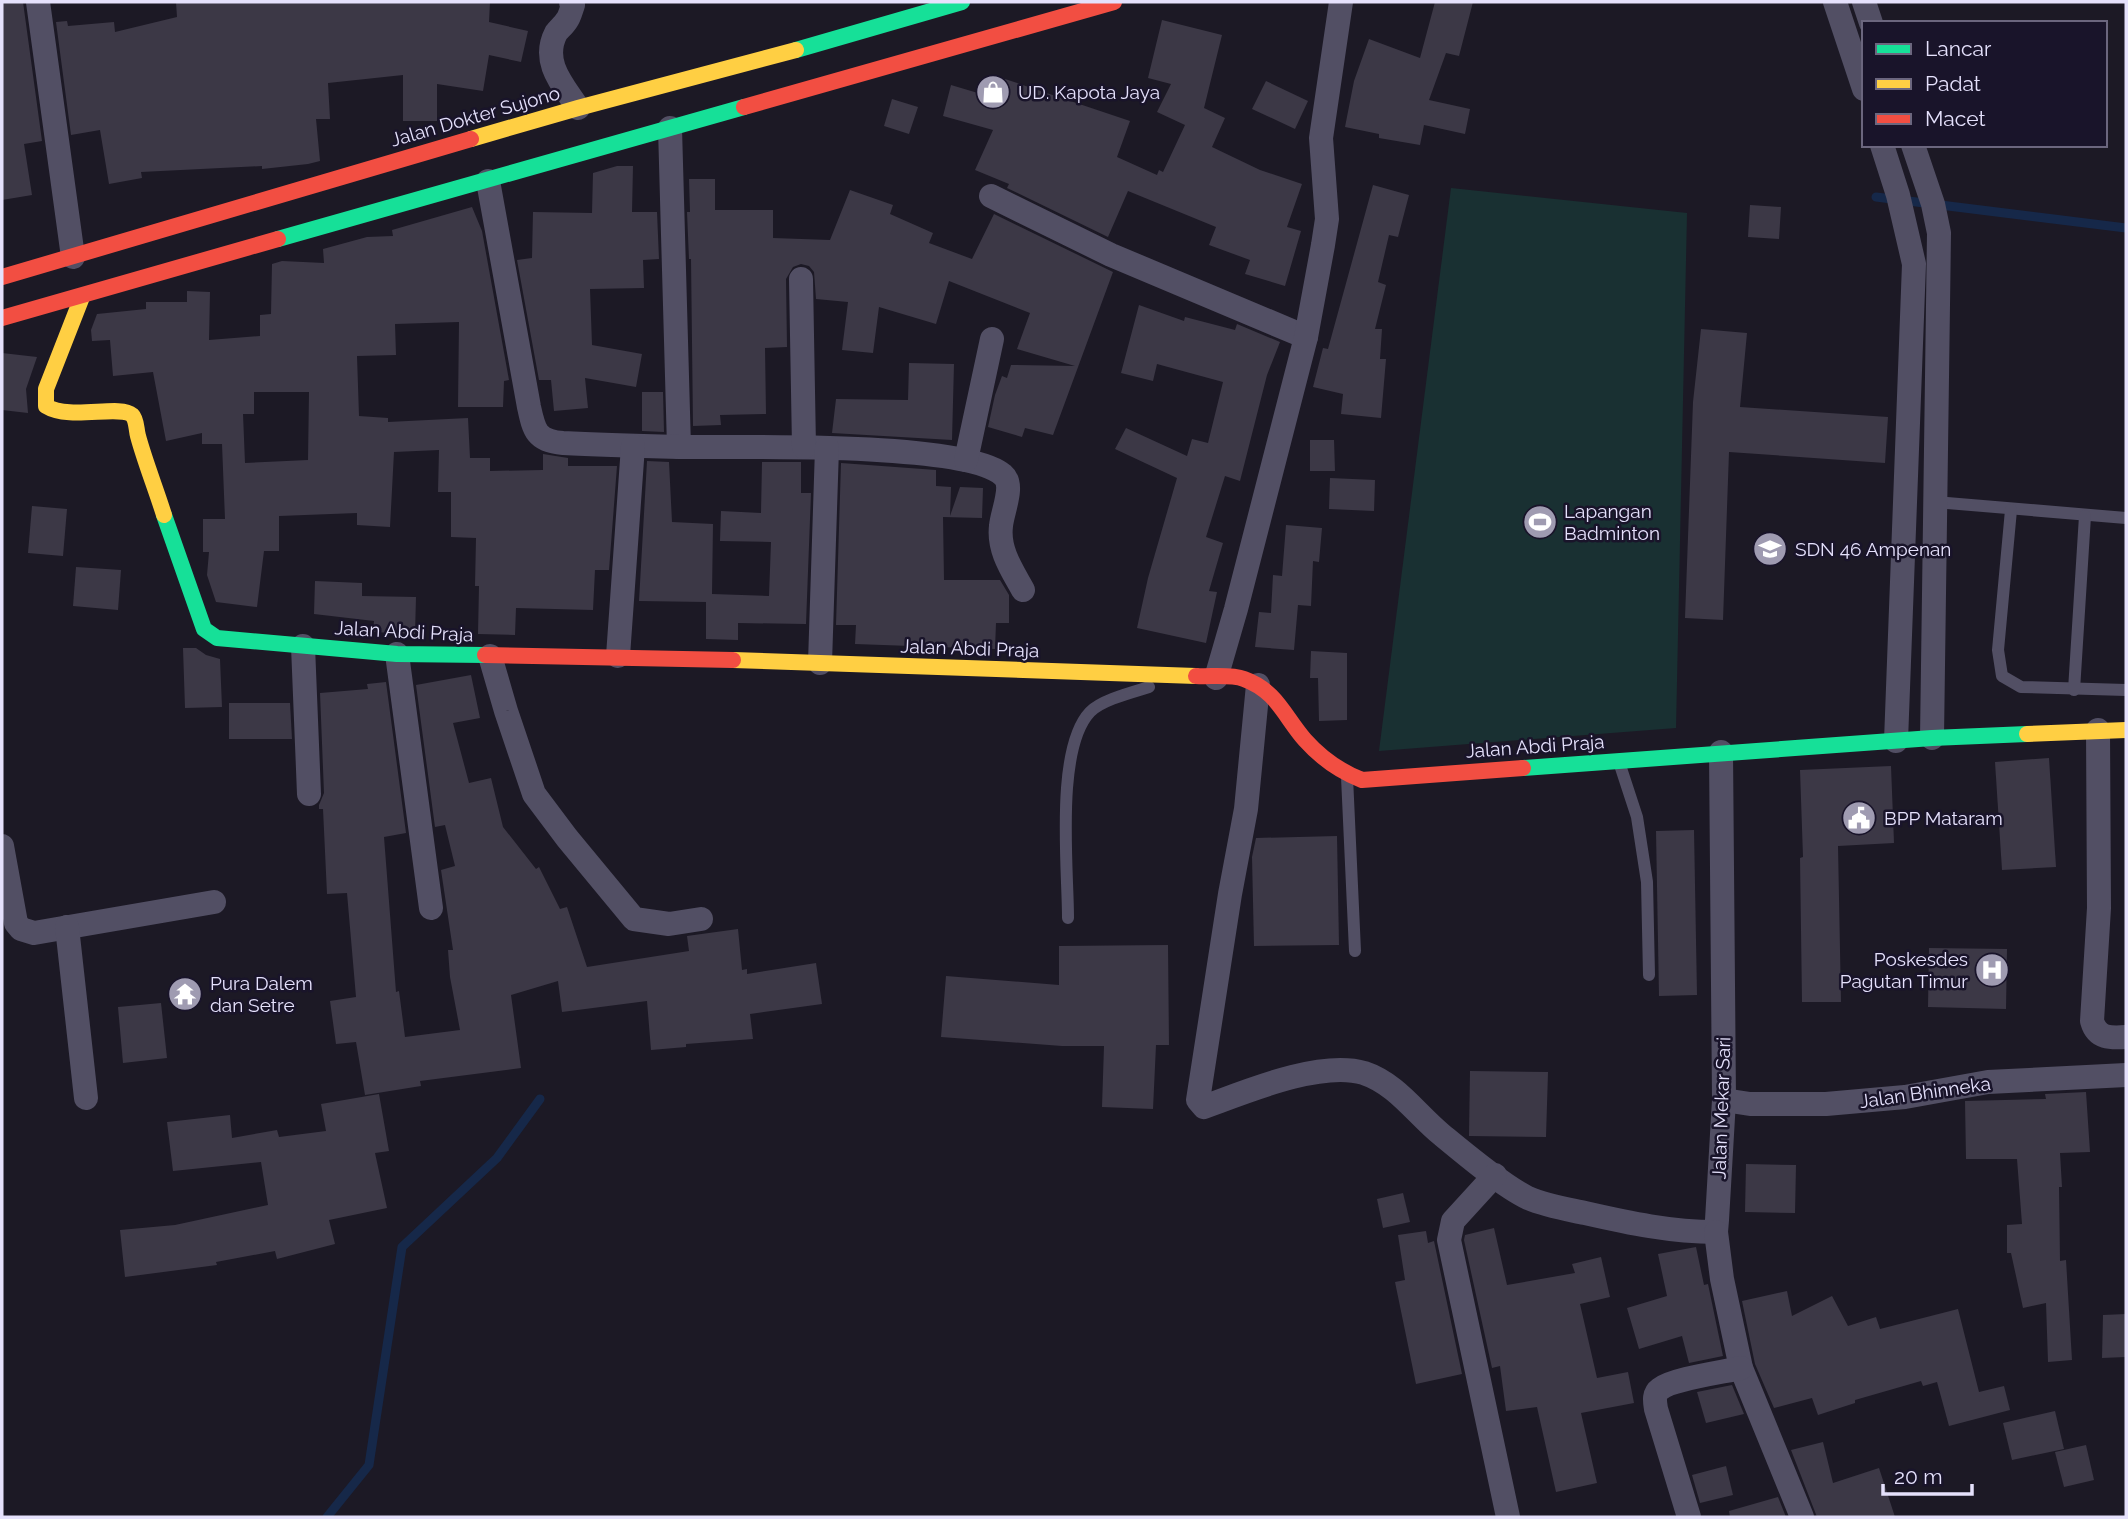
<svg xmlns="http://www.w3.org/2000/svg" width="2128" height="1519" font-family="Raleway,sans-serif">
	<rect width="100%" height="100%" fill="#1c1925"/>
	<polygon fill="#193032" points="1451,188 1687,213 1676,728 1379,751"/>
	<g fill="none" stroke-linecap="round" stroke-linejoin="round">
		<g stroke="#162849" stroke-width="9">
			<polyline points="1876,197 2126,228"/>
			<polyline points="327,1517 369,1465 402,1247 497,1158 540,1099"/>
		</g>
	</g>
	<g fill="#3c3846" fill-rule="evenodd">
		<polygon points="2,2 23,2 42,141 24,144 32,195 2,200"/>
		<polygon points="176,2 490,2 489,22 528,31 521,62 489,55 483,91 437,84 437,121 403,121 403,75 328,83 330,119 316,119 320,161 308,164 262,169 262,166 141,172 142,178 109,184 100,130 71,135 56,22 67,21 68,26 114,22 115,32 177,17"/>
		<polygon points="1435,2 1473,2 1459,56 1446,53 1429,100 1470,109 1465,134 1424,125 1420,145 1379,138 1379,134 1345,127 1354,81 1369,39 1420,58"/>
		<polygon points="1162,20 1222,35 1204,108 1225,118 1212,147 1260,170 1302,184 1287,227 1301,231 1285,286 1245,274 1250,260 1209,245 1216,227 1128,191 1108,237 1007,188 1009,184 975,170 993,130 943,116 951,85 998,99 1005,79 1130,121 1117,157 1157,175 1159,170 1163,172 1185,125 1157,112 1171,84 1148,78"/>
		<polygon points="1266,81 1308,101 1295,129 1252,109"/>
		<polygon points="892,99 918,107 909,134 884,126"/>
		<polygon points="617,166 633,166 632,212 657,212 659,259 643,260 644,288 590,289 592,345 642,354 636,387 585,378 588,408 554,411 551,380 539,380 517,260 532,258 533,212 592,213 593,173"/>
		<polygon points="689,179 715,179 715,210 773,210 773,238 830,240 850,190 893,205 890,214 933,233 929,243 972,259 994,214 1113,272 1053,435 1025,428 1022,437 988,427 995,395 1002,376 1007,378 1011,365 1075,366 1017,349 1030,313 949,281 936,324 879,307 873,353 842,350 848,302 816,299 814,272 809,266 801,264 793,267 786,279 787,347 765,348 766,414 720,415 721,425 693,426 691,259 689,259 687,212 690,212"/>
		<polygon points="1373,185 1409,195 1398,237 1389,235 1378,282 1386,285 1375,329 1382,329 1380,359 1386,359 1381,418 1341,414 1343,394 1313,387 1323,348 1328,349"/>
		<polygon points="1750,205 1781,207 1779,239 1748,237"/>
		<path d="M472,207L482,231L509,380L504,381L503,407H458L459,322L395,324L396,355L357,356L359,416L388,418V422L468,418L470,458H490V471L543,470V454L568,458V466H617L609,570H595L593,610L516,608L515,635L478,634L479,586H475L476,538L451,537V492H438L439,450L394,452L390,527L357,525V513L279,516V551H264L257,607L216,602L207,575L209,552H203V519H225L222,444H202V433L166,441L153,372L113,376L110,340L92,341L91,330L97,314L146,309V302H187V291L210,292L209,340L260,336V315L271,314L272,264L282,261L324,263L323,249L367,237L393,236L392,230ZM254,392H309L308,460L245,463L243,414H254Z"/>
		<polygon points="1139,305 1184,321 1185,317 1235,330 1237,324 1280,342 1267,375 1240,481 1225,476 1206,537 1223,543 1209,591 1217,592 1206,643 1137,628 1148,578 1177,478 1115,449 1126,428 1187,456 1192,439 1208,443 1223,382 1157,364 1153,381 1121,373"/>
		<polygon points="1701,329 1747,333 1740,407 1888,417 1885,463 1729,452 1723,620 1685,618 1693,402"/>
		<polygon points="2,353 37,357 26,389 28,413 2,410"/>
		<polygon points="909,363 954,364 952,440 832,433 836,399 908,400"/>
		<polygon points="642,392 663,392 664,432 642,431"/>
		<polygon points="1310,440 1334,440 1335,471 1310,471"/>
		<polygon points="647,461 669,462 672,522 713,524 712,594 769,596 771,542 720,541 721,511 761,513 762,462 801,462 801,493 811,493 806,624 738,623 738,640 706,639 706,602 639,601"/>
		<polygon points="841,463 936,470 936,486 951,487 950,516 960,487 983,488 982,518 943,517 944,580 1000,580 1009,595 1009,623 996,623 995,649 855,644 856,625 836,625"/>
		<polygon points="1330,478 1375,480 1374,511 1329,509"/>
		<polygon points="32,506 67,509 63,556 28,553"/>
		<polygon points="1286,525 1322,528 1319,562 1313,561 1311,606 1298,605 1294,650 1255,647 1259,612 1271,613 1273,575 1282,576"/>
		<polygon points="76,567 121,570 118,610 73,606"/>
		<polygon points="315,581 362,583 362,596 416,597 415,634 373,632 374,621 314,614"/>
		<polygon points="183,648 196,648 206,655 220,659 222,707 185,708"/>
		<polygon points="1311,651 1347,653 1347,720 1319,721 1318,678 1310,678"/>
		<polygon points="471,675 480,718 453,723 469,783 491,778 503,827 536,869 539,867 560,909 567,907 587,967 689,951 687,936 738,929 742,970 747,969 747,974 816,963 822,1004 750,1014 753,1039 686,1044 686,1047 651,1050 647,1001 562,1012 558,981 511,995 521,1068 420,1081 421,1086 365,1095 356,1042 336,1044 330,1001 356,997 347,893 327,894 323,809 319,809 319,805 324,793 320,693 368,689 367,684 386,682 406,833 384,837 396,992 399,991 405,1037 460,1030 450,977 448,950 453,950 441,870 455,866 445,825 435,827 416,685"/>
		<polygon points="229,703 290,703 292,739 229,739"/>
		<polygon points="2049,758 2056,867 2002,870 1995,762"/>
		<polygon points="1891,766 1894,843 1838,846 1841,1002 1802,1002 1800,858 1803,857 1800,770"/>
		<polygon points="1694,830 1697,995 1659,996 1656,831"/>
		<polygon points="1337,836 1339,945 1254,946 1252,857 1256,838"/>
		<polygon points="1168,945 1169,1045 1156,1045 1153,1109 1102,1107 1104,1046 1062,1046 941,1037 946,976 1059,985 1059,946"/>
		<polygon points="1929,948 2007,949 2006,1009 1928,1007"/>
		<polygon points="161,1003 167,1058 123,1063 118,1007"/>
		<polygon points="1470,1071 1548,1072 1546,1137 1469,1136"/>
		<polygon points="2086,1092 2090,1152 2060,1153 2062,1187 2059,1187 2060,1261 2066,1260 2072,1360 2048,1362 2046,1303 2023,1308 2011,1253 2007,1253 2007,1225 2022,1224 2017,1159 1966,1159 1965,1101 2046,1099 2045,1094"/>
		<polygon points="379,1094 389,1151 375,1153 387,1208 329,1220 335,1244 277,1259 275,1251 216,1262 217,1265 125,1277 120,1230 175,1225 268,1205 261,1162 173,1171 167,1122 230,1115 232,1138 277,1130 279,1137 326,1131 321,1104"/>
		<polygon points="1746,1164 1796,1165 1795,1213 1745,1212"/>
		<polygon points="1403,1193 1410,1222 1383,1228 1377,1199"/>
		<polygon points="1494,1228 1507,1285 1575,1273 1572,1264 1601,1257 1610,1297 1580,1304 1597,1378 1628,1372 1634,1403 1581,1413 1597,1483 1556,1492 1537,1407 1506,1411 1500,1366 1492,1368 1464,1240 1465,1235"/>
		<polygon points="1426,1231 1428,1243 1434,1241 1462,1374 1416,1384 1395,1282 1405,1280 1398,1235"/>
		<polygon points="1696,1247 1704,1285 1708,1284 1723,1356 1689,1363 1682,1336 1639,1349 1627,1308 1667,1296 1658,1254"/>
		<polygon points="1787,1291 1792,1316 1832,1296 1848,1326 1876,1317 1880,1329 1958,1309 1979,1392 2004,1386 2010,1410 1949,1426 1937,1382 1923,1386 1921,1381 1855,1400 1855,1403 1818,1415 1812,1398 1774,1408 1755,1364 1742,1301"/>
		<polygon points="2126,1314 2126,1357 2102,1358 2103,1315"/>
		<polygon points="1732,1385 1744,1414 1706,1423 1697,1392"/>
		<polygon points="2055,1411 2064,1449 2012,1460 2003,1423"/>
		<polygon points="1823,1442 1833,1483 1879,1468 1895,1517 1817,1517 1791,1450"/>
		<polygon points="2086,1445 2094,1480 2064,1487 2055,1452"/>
		<polygon points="1726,1466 1733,1495 1700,1503 1692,1475"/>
		<polygon points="1778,1497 1786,1517 1730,1517 1729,1511"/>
	</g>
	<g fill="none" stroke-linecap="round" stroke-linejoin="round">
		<g stroke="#524f64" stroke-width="12">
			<polyline points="1935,502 2126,518"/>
			<polyline points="2011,510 1998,650 2002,676 2021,687 2126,690"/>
			<polyline points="2074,690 2085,516"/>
			<polyline points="1620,765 1637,817 1647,882 1649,975"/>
			<polyline points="1347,777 1355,951"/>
			<path d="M1068,918C1068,868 1055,749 1090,712C1101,700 1133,692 1149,687"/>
		</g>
		<g stroke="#524f64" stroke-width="24">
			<polyline points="38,2 73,257"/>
			<path d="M571,2L573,5C571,10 570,16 567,20C564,25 559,29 556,33C541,62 563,85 578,108"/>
			<polyline points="1835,2 1864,89"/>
			<polyline points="1864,2 1871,23"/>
			<polyline points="670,128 679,447"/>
			<polyline points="1882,145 1898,195 1914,264 1896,741"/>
			<polyline points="1913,145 1933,204 1939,233 1932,738"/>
			<path d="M488,181L529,407C534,430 536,441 563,443C602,445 641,446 680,447C739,448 965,441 1003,475C1015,485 1002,512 1001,526C998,550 1012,570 1023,590"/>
			<polyline points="991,196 1111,255 1306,337"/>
			<polyline points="801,279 804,447"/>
			<polyline points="966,460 992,339"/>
			<polyline points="303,646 309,794"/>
			<polyline points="397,654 431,908"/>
			<polyline points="490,656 506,711 534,794 567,838 634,919 669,924 701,919"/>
			<polyline points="618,656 633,446"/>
			<polyline points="820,663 827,448"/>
			<polyline points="1216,678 1236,609 1306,337 1323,245 1327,219 1321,138 1341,2"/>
			<path d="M1258,685L1246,809L1230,894L1198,1100L1204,1107C1245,1092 1320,1060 1364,1073C1397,1084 1416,1114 1442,1135C1465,1154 1503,1186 1528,1198C1546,1206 1566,1209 1585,1213C1629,1223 1671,1232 1716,1232L1717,1220L1724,1100L1721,752"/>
			<path d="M2098,730L2099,908L2092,1021C2097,1039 2111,1038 2126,1037"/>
			<polyline points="2,846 16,923 21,929 34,933 214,902"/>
			<polyline points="67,927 86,1098"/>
			<polyline points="1724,1100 1750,1104 1826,1104 1905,1097 1988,1082 2126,1075"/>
			<polyline points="1495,1175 1453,1221 1449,1240 1508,1517"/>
			<polyline points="1716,1232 1722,1279 1741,1368 1802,1517"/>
			<path d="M1689,1517L1656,1409C1655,1402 1653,1394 1660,1389C1672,1379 1724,1372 1741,1368"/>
		</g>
		<g stroke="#16e098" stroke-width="16">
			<polyline points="796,50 962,2"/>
			<polyline points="278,239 744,107"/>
			<polyline points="164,515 204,629 217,638 397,654 485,655"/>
			<polyline points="1523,768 1932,738 2027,734"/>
		</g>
		<g stroke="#ffcf43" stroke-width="16">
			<polyline points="471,139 578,108 796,50"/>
			<path d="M82,297L46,389V406C70,421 119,404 132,415C137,420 136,429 138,436C145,462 156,489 164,515"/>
			<polyline points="733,660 1196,676"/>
			<polyline points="2027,734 2126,730"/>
		</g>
		<g stroke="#f24e42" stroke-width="16">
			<polyline points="744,107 1114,2"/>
			<polyline points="2,277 471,139"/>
			<polyline points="2,318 278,239"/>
			<polyline points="485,655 733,660"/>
			<path d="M1196,676C1210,677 1231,674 1244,679C1277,691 1284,716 1305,740C1322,759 1339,771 1362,780L1523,768"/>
		</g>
	</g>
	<defs>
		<g id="shop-disc" transform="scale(1.75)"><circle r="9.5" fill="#9f9bb1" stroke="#19142a"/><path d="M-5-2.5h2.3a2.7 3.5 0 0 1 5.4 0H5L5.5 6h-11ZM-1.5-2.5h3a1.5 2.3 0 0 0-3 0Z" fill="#fff"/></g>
		<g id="stadium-disc" transform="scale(1.75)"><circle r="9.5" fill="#9f9bb1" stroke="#19142a"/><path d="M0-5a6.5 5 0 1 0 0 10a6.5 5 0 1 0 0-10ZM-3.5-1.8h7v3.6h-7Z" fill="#fff"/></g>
		<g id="school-disc" transform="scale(1.75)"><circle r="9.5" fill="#9f9bb1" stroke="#19142a"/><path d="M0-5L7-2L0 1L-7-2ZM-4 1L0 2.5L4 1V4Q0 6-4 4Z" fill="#fff"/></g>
		<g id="civic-disc" transform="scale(1.75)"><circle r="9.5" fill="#9f9bb1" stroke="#19142a"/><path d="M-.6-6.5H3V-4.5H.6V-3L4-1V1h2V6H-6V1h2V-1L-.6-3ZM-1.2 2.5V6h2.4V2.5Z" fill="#fff"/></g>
		<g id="hospital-disc" transform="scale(1.75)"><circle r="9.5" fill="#9f9bb1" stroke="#19142a"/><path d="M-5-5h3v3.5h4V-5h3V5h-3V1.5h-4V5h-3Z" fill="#fff"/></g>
		<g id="temple-disc" transform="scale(1.75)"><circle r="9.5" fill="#9f9bb1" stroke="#19142a"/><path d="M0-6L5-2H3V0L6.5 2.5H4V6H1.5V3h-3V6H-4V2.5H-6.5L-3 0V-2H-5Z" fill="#fff"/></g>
	</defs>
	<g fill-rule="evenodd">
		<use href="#shop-disc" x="993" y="92"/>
		<use href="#stadium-disc" x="1540" y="522"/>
		<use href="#school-disc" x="1770" y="549"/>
		<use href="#civic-disc" x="1859" y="818"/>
		<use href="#hospital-disc" x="1992" y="970"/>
		<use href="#temple-disc" x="185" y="994"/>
	</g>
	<g text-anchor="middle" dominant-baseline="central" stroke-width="5" stroke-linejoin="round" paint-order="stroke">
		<g font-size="19" fill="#e5e1fc" stroke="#19142a" text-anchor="start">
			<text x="1018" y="92">UD. Kapota Jaya</text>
			<text x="1564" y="511">Lapangan<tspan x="1564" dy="22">Badminton</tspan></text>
			<text x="1795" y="549">SDN 46 Ampenan</text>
			<text x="1884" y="818">BPP Mataram</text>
			<text x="1968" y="959" text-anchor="end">Poskesdes<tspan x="1968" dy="22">Pagutan Timur</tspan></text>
			<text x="210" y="983">Pura Dalem<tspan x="210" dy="22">dan Setre</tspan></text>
		</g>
		<g font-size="19" fill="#e5e1fc" stroke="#19142a">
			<text transform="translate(475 116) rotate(-16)">Jalan Dokter Sujono</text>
			<text transform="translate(404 631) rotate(3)">Jalan Abdi Praja</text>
			<text transform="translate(970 648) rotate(2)">Jalan Abdi Praja</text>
			<text transform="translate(1535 746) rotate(-4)">Jalan Abdi Praja</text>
			<text transform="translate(1925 1092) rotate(-8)">Jalan Bhinneka</text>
			<text transform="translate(1721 1108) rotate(-88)">Jalan Mekar Sari</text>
		</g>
	</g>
	<rect width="2128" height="1519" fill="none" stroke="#e5e1fc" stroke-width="7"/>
	<rect x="1862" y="21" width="245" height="126" fill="#19142a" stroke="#6b667e" stroke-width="2"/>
	<rect x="1876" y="44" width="35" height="10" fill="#16e098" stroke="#6b667e" stroke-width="2"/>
	<text x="1925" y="56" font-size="21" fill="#e5e1fc">Lancar</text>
	<rect x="1876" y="79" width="35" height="10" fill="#ffcf43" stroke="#6b667e" stroke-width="2"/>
	<text x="1925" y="91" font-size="21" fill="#e5e1fc">Padat</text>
	<rect x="1876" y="114" width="35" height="10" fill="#f24e42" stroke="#6b667e" stroke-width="2"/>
	<text x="1925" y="126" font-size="21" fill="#e5e1fc">Macet</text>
	<path d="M1883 1484v10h89v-10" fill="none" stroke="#e5e1fc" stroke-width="3.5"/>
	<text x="1894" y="1484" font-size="21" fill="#e5e1fc" stroke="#19142a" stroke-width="5" paint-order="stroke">20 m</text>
</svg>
